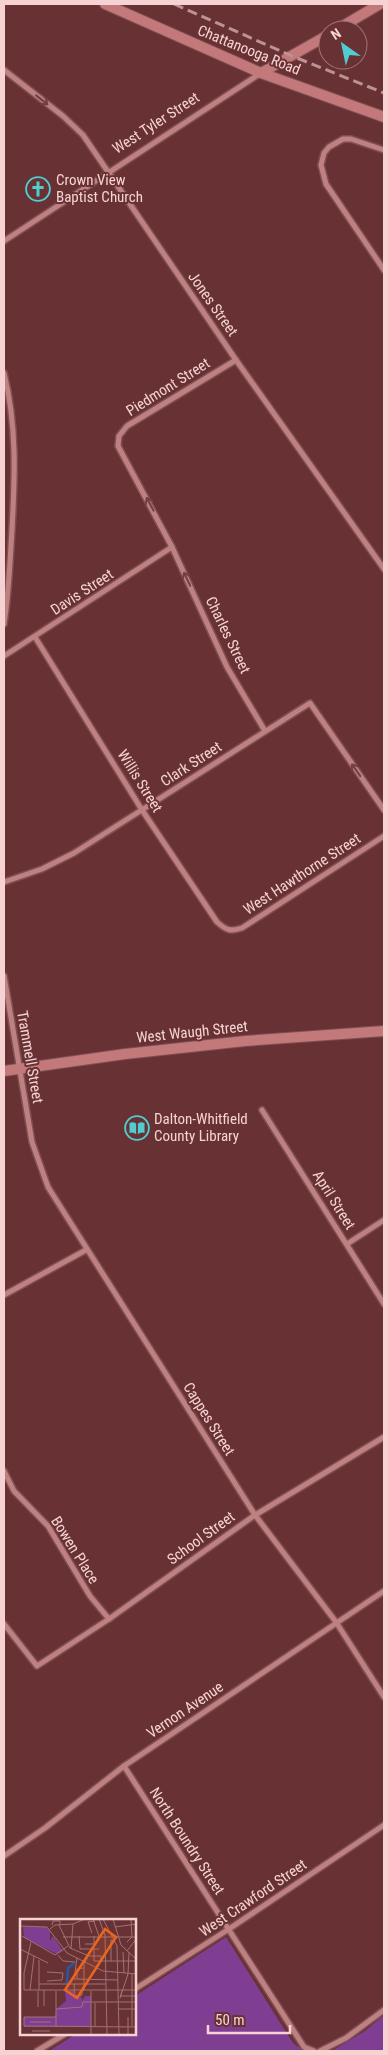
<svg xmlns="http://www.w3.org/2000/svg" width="388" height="2055" font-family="'Roboto Condensed',sans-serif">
	<rect width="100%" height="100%" fill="#683234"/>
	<g fill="#803e92">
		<polygon points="226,1937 293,2043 304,2051 49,2051 76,2034 135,2034 135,1996"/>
		<polygon points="384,2015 384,2051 332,2051 365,2031"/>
	</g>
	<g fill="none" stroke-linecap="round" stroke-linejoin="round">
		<g stroke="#7e4f52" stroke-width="8">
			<g id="street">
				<polyline points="4,70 63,116 83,135 236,360 384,569"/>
				<polyline points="384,150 351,139 343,139 329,147 324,153 321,165 326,184 384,270"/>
				<polyline points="4,241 261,73"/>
				<polyline points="236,360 127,426 119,436 118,446 172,547 227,667 265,731"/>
				<path d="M4,373C17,425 15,476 12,529C10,561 9,592 4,624"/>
				<path d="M35,637L142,810L217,922C226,930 230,932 242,928L384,836"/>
				<polyline points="4,656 172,547"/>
				<polyline points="4,882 42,869 74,853 310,703 384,810"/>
				<polyline points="4,976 32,1142 48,1187 255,1515 336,1622 384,1697"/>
				<polyline points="262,1110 384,1304"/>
				<polyline points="347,1244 384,1220"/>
				<polyline points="4,1295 86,1250"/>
				<polyline points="4,1471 14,1491 48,1526 90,1596 109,1619"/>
				<polyline points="4,1624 37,1666 109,1619 255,1515 384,1437"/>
				<polyline points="124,1766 304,2047 314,2051"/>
				<polyline points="4,1856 45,1828 124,1766 384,1591"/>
				<polyline points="135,1989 229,1929 384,1825"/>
				<polyline points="37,2051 65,2034"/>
				<polyline points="320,2051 346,2038 384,2010"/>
			</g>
		</g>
		<g stroke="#7e4f52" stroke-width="12">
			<g id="secondary">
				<polyline points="105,4 261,73 384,117"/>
				<polyline points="336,30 380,4"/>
				<polyline points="261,73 328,35"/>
				<polyline points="4,1071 125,1054 245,1041 384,1031"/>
			</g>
		</g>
		<use href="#street" stroke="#bf8081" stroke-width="5"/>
		<use href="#secondary" stroke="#c3787a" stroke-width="10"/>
		<polyline stroke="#bc9292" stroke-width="3" stroke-dasharray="10 5" stroke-linecap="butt" points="174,4 292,56 384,93"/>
	</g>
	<defs><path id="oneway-shaft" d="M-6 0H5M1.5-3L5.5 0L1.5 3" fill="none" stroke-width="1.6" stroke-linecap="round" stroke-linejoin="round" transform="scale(1.25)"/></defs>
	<g stroke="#753e40">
		<use href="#oneway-shaft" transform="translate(42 100) rotate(38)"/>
		<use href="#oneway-shaft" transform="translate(150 504) rotate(-118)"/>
		<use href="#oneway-shaft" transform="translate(187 579) rotate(-115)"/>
		<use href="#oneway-shaft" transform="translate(356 770) rotate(-125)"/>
	</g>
	<defs>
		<g id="church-ring" transform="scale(1.25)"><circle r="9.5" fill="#683234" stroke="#51ccd1" stroke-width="1.5"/><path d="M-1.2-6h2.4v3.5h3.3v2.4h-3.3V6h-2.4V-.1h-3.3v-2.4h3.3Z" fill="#51ccd1"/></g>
		<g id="library-ring" transform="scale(1.25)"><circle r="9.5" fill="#683234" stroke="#51ccd1" stroke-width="1.5"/><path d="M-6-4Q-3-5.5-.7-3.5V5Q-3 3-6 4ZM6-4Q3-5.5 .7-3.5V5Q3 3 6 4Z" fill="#51ccd1"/></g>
	</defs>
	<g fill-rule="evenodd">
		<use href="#church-ring" x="38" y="189"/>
		<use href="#library-ring" x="137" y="1128"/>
	</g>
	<g text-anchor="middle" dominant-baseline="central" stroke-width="4" stroke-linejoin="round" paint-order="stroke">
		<g font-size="15" fill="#f6d3d2" stroke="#683234">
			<text transform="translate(249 50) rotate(22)">Chattanooga Road</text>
			<text transform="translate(156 123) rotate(-33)">West Tyler Street</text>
			<text transform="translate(213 304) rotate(55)">Jones Street</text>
			<text transform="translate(168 387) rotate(-32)">Piedmont Street</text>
			<text transform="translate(82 592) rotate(-33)">Davis Street</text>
			<text transform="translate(228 635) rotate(64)">Charles Street</text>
			<text transform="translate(191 764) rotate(-33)">Clark Street</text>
			<text transform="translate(140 781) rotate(58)">Willis Street</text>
			<text transform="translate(302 874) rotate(-33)">West Hawthorne Street</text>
			<text transform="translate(192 1032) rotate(-6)">West Waugh Street</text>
			<text transform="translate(30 1057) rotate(80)">Trammell Street</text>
			<text transform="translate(334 1200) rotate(58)">April Street</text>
			<text transform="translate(209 1419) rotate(58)">Cappes Street</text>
			<text transform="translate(201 1538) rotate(-36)">School Street</text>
			<text transform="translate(75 1550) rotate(58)">Bowen Place</text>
			<text transform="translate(185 1710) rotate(-34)">Vernon Avenue</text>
			<text transform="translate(187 1841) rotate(57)">North Boundry Street</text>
			<text transform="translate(253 1898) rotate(-34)">West Crawford Street</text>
		</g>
		<g font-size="15" fill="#f6d3d2" stroke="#683234" text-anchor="start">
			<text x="56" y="180">Crown View<tspan x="56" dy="17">Baptist Church</tspan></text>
			<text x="154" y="1119">Dalton-Whitfield<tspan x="154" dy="17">County Library</tspan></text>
		</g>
	</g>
	<g transform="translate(20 1919)">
		<rect width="116" height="116" fill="#683234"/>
		<path d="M3,8H25L30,11V22L33,17L43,32L37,35L4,19ZM45,72H54V76L61,77L62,82L65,77H71V108H4V98H35L36,90L46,82Z" fill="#803e92"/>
		<path fill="none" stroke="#2059af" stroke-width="2.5" d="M47,64L48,49L54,44"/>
		<path fill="none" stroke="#a17273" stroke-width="1" d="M79,0L85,16L87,116M83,0L97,27L99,116M93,0L101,26L117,41M32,6L33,2H40V6M39,6L50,29L69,37H81V42M0,7L27,8L47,34L83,52L117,55M95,8L117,5M30,10L35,6L53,5L65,0M72,14L68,3L75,2M2,17L35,36L48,27M59,17L60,30H79M43,18H117M11,23L4,54V71H117M107,23L112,18L111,0M65,25H74V17M0,30L28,44M51,30L53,5M74,30V42H117M107,32L117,19M103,33L104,54M38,36L43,42L55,43M57,39L54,60L98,61M91,42V21L94,22M112,55V108M57,60V50L63,49M27,62L42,61L43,54L27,53M19,65H86M54,65L55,77L62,76V72M10,71L14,37M19,71V41M64,72V45L79,17L73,0M71,72V116M102,72L100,79L108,55L109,33M101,77H117M75,84V108M24,87V71M18,88V72M36,90L62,88L63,83H117M98,90H117M36,98H4V107L117,108M108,98V116M10,103H31M36,108V72M12,112H30"/>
		<path fill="#e96520" fill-opacity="0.15" stroke="#e96520" stroke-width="2.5" d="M85,10L96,18L57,79L45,71Z"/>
		<rect width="116" height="116" fill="none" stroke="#f6d3d2" stroke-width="2.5"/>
	</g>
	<rect width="388" height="2055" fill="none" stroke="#f6d3d2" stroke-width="10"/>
	<g transform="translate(343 45) rotate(327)"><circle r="24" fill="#683234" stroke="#a17273"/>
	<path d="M0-4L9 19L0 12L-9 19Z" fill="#51ccd1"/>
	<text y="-8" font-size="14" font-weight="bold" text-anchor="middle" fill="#f6d3d2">N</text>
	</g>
	<path d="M208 2025v8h82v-8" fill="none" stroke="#f6d3d2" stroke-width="2.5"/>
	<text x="215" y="2025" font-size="15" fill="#f6d3d2" stroke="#683234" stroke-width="4" paint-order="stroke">50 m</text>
</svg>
